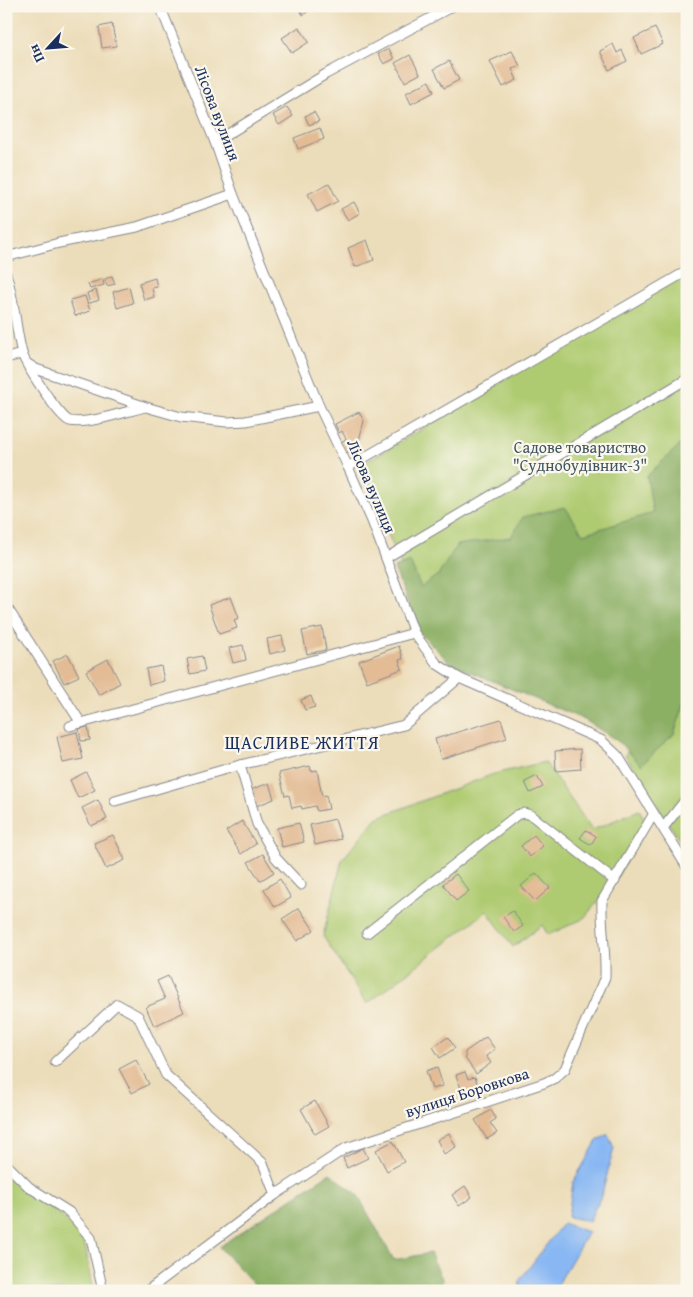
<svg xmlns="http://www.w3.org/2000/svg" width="693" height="1297" font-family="'Gentium Book Plus',serif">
	<rect width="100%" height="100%" fill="#fbf7ec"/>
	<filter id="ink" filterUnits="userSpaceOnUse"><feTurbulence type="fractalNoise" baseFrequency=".02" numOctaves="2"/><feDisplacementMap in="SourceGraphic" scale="10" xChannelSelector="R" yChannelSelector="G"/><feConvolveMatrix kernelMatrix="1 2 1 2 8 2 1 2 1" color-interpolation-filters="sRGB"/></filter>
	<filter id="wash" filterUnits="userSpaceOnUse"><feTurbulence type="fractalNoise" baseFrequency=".0096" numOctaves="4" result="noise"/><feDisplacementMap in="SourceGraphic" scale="20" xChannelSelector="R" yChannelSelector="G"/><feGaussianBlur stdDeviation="1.12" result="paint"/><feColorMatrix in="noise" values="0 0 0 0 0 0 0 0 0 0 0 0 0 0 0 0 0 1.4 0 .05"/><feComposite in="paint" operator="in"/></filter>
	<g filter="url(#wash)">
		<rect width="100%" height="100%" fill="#ecddba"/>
		<g fill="#afcb71" stroke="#657d68">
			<polygon points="687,273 687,526 427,626 359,466"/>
			<polygon points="687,660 687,852 625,755"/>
			<polygon points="545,762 592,830 639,810 648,823 615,881 583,919 548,935 542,925 513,947 487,911 367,1004 323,936 342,860 376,818 494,774"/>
			<polygon points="6,1173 25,1191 62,1216 84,1241 94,1291 6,1291"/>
		</g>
		<g fill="#8baf63" stroke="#536f60">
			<polygon points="687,438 687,696 674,734 641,765 619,742 585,720 450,663 420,633 394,568 410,562 421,587 439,574 457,545 511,537 523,517 565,507 583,534 653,513 647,476"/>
			<polygon points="330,1173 357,1194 394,1260 430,1253 443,1281 438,1291 261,1291 219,1247"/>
		</g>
		<g fill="#88b7f3" stroke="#5273a8">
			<polygon points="608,1134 614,1148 602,1194 589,1221 568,1217 573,1182 597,1141"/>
			<polygon points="563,1223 588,1232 554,1291 521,1291 519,1281"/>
		</g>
		<g id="blocks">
			<g fill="#e3bc95">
				<polygon points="298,6 315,6 303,15"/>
				<polygon points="112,24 116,46 102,48 99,27"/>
				<polygon points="299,27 309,42 292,53 282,38"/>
				<polygon points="655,28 663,44 641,54 634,38"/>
				<polygon points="613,44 617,53 622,50 627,61 609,70 600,51"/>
				<polygon points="389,49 394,59 384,64 378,54"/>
				<polygon points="512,51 520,66 512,69 517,80 503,87 490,61"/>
				<polygon points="410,55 420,74 405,82 395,63"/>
				<polygon points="449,61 459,80 444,88 434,69"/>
				<polygon points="429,81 434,92 411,104 406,93"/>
				<polygon points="287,107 293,116 279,125 273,115"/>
				<polygon points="314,112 319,121 309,125 305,116"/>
				<polygon points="320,128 324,139 298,149 294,138"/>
				<polygon points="329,183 338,201 317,212 308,194"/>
				<polygon points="354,202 360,213 348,220 341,209"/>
				<polygon points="367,240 374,260 355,267 348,248"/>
				<polygon points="112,276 115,284 107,286 105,279"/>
				<polygon points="155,278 157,287 152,288 154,297 144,300 139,283"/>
				<polygon points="103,279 104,285 90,289 88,284"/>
				<polygon points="129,287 133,303 117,308 113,292"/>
				<polygon points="96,290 99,300 90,303 87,293"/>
				<polygon points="85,296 90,311 75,316 70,300"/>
				<polygon points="359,412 364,421 357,448 346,453 341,442 346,439 342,431 339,433 335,424"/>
				<polygon points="231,597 239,618 234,620 237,628 219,634 209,605"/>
				<polygon points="322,627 326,650 307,654 302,631"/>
				<polygon points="282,636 285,650 270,654 267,639"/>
				<polygon points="243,645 246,660 233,663 229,648"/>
				<polygon points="399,646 403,659 399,660 402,669 367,682 359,661"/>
				<polygon points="68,654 79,676 64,683 53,661"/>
				<polygon points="202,656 205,671 190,674 187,659"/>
				<polygon points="108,659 120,683 99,695 86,671"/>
				<polygon points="161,666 164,681 149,685 146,669"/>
				<polygon points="311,696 315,707 305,710 301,700"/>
				<polygon points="501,719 507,738 441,759 435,739"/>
				<polygon points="88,727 90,740 81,741 79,729"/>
				<polygon points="77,732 83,759 63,763 57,737"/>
				<polygon points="580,749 581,769 556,771 555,751"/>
				<polygon points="310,766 311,771 317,770 322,796 326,795 329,809 317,811 315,806 302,809 301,806 292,808 289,795 285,796 279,773"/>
				<polygon points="86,772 95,790 78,798 70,780"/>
				<polygon points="537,776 543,787 530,793 525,782"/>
				<polygon points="269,783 274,799 256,806 250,790"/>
				<polygon points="98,800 107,819 91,826 82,808"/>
				<polygon points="335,819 341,839 315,845 310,825"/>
				<polygon points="242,821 256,844 241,854 226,831"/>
				<polygon points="299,823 304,842 282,847 277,828"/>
				<polygon points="586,830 596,836 591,845 580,838"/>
				<polygon points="113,835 125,860 106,869 94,843"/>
				<polygon points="534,835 543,846 530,857 521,846"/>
				<polygon points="263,854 274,872 260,881 248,862"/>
				<polygon points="536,873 550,888 535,901 521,886"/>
				<polygon points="456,874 469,891 456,901 443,884"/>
				<polygon points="280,879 291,898 275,907 264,889"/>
				<polygon points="299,908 314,930 297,941 282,919"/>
				<polygon points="513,911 523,926 514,932 503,917"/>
				<polygon points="168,976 184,1012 154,1026 146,1007 165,999 157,981"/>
				<polygon points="448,1037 455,1048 440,1058 433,1047"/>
				<polygon points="486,1037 495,1049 486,1056 491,1063 476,1074 465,1058 465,1052"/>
				<polygon points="136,1060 149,1084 132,1093 119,1069"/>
				<polygon points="437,1067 443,1086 432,1089 426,1071"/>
				<polygon points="465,1072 468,1079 475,1077 479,1088 463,1094 456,1075"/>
				<polygon points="315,1101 329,1126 315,1134 301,1109"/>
				<polygon points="491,1110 496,1119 490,1123 497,1133 487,1139 475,1120"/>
				<polygon points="449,1133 456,1147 444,1154 437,1140"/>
				<polygon points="393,1141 404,1162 387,1171 376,1150"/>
				<polygon points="363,1148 368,1158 347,1168 343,1158"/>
				<polygon points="465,1186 472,1197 459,1206 452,1195"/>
			</g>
		</g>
	</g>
	<g filter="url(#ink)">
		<use href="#blocks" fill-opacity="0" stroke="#84868c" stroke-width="1"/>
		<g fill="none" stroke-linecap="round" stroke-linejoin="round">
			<g stroke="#84868c" stroke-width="11">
				<g id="street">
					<polyline points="160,6 215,142 233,194 319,406 348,467 372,521 414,633 437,664 459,678 601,740 618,756 687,867"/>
					<polyline points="215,142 326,74 453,6"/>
					<polyline points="6,257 59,243 137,227 233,194"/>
					<path d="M6,274C15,300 15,327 22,353C25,364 60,419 70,421C87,425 128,411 145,407"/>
					<polyline points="6,358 22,354"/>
					<polyline points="28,364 36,369 146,407 181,417 227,422 246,421 319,406"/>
					<polyline points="348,467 687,271"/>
					<polyline points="386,558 687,379"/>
					<polyline points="6,606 81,723 414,633"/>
					<polyline points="70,726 81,723"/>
					<polyline points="115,801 240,765"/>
					<polyline points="663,828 687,798"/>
					<polyline points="301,885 276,858 257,824 240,765 404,725 459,678"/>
					<polyline points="367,933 517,815 524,813 531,815 615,881"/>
					<polyline points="55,1062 117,1004 138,1016 166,1075 263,1163 275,1195"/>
					<polyline points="6,1164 29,1187 69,1212 91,1238 103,1291"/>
					<path d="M147,1291L275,1195L346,1148L544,1083L555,1078L565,1069L605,977C606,951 601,926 602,901L653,815"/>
				</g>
			</g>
			<use href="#street" stroke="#fff" stroke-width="9"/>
		</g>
	</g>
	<g text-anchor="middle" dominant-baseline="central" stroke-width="4.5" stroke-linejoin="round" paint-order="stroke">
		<g font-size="16" fill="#1b2f5e" stroke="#fbf7ec">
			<text transform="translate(218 113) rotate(69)">Лісова вулиця</text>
			<text transform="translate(372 486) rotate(67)">Лісова вулиця</text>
			<text transform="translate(467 1092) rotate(-18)">вулиця Боровкова</text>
		</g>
		<g font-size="16" fill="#405663" stroke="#fbf7ec">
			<text x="580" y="447">Садове товариство<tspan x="580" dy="18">"Суднобудівник-3"</tspan></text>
		</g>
		<g font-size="18" letter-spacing="1" fill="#1b2f5e" stroke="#fbf7ec">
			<text x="302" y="742">ЩАСЛИВЕ ЖИТТЯ</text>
		</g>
	</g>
	<rect width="693" height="1297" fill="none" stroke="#fbf7ec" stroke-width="25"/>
	<g transform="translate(48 48) rotate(244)" stroke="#fbf7ec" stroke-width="4" paint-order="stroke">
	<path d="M0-4L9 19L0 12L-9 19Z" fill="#1b2f5e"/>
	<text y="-8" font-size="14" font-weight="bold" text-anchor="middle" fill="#1b2f5e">Пн</text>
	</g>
</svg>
